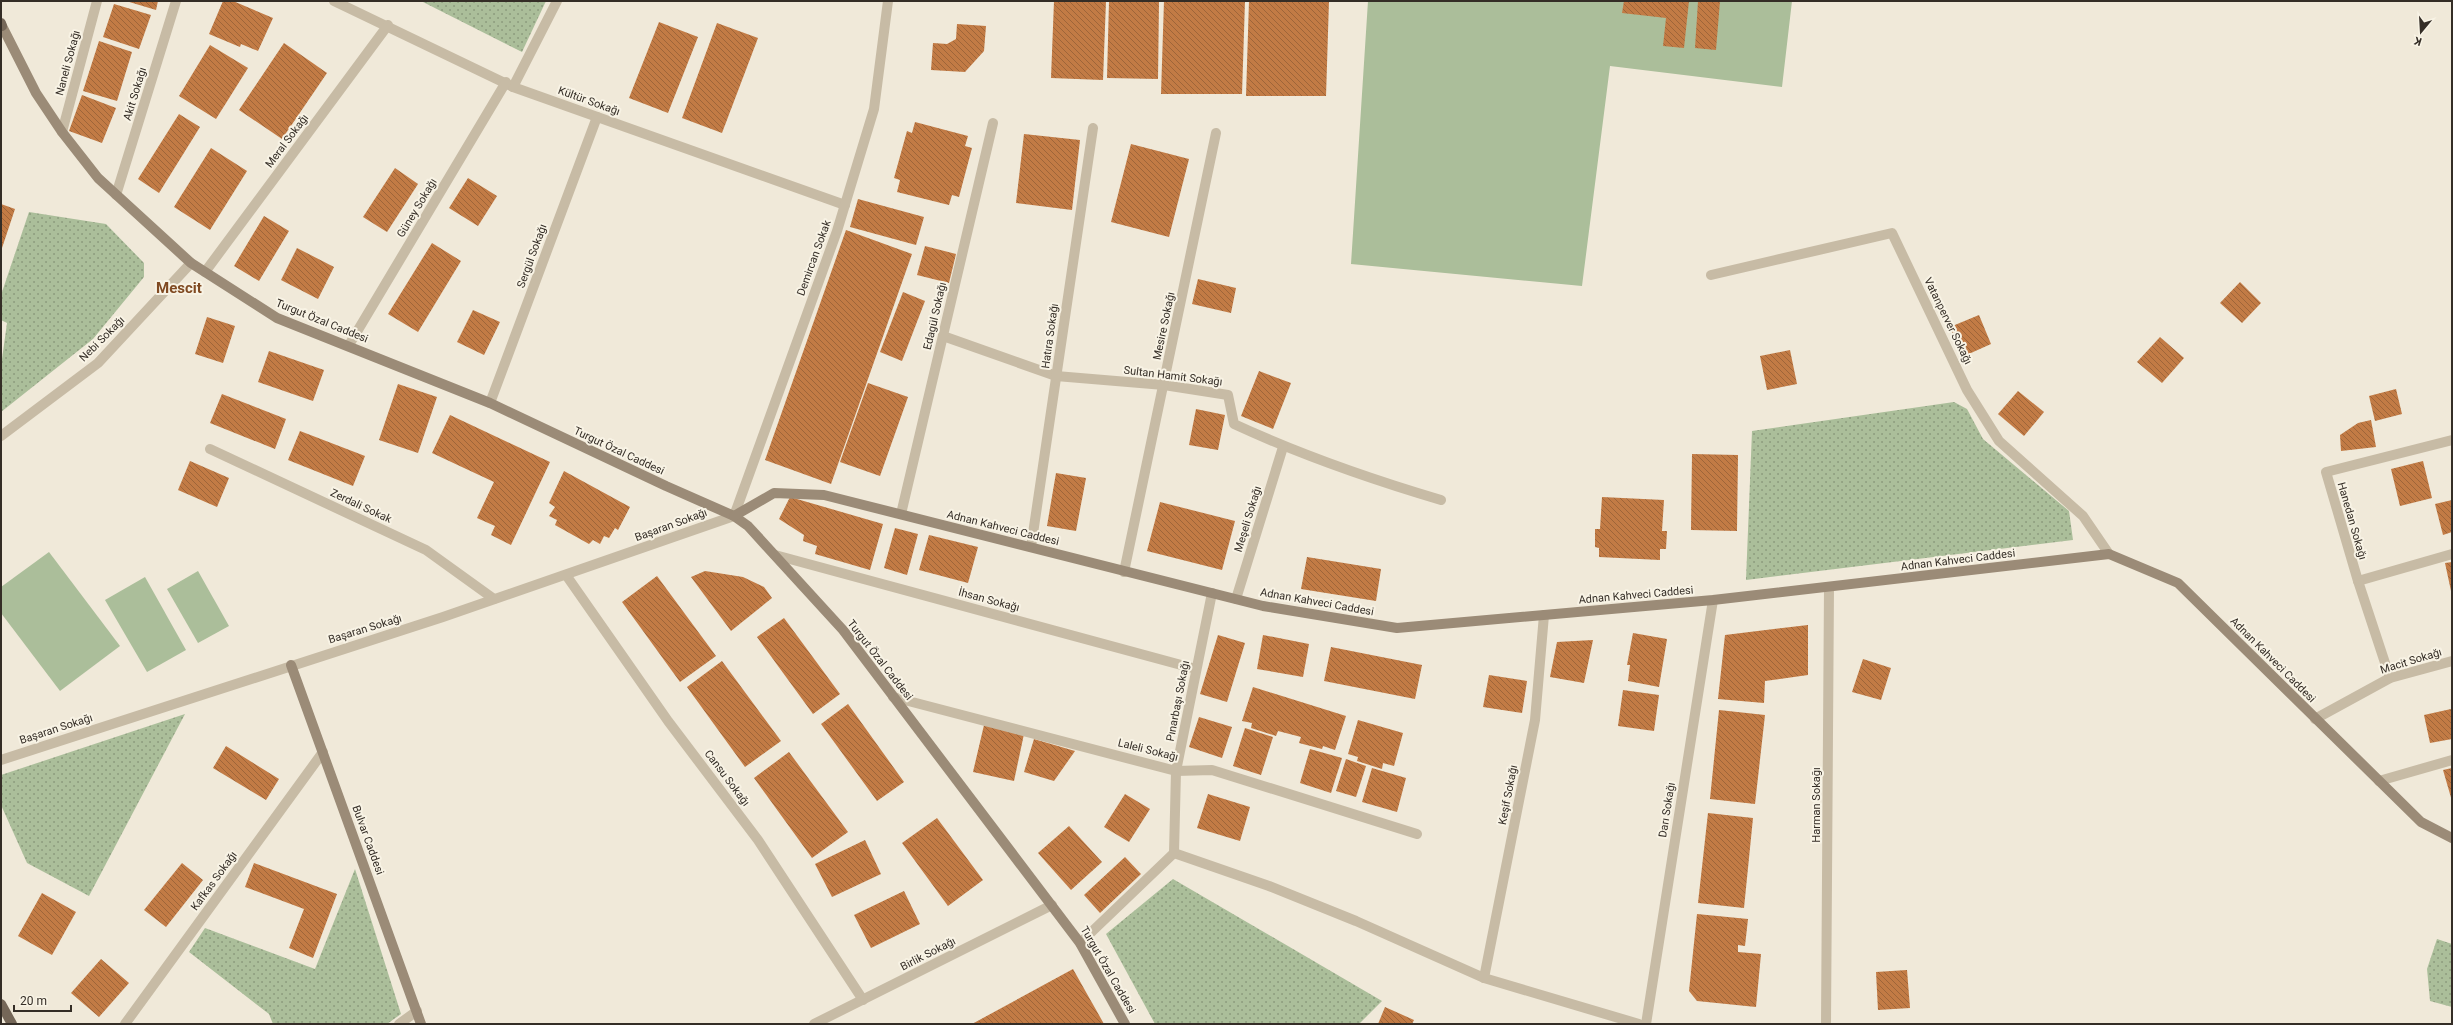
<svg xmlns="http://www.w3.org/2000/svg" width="2453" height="1025" font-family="Roboto,sans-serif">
	<defs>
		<pattern id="grass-dots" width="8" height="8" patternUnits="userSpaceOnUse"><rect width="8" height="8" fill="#abbe9a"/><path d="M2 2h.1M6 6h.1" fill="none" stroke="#8c9b7d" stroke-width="1.8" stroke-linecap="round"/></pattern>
		<pattern id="building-back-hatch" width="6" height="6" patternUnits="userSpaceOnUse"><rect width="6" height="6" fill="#c27b45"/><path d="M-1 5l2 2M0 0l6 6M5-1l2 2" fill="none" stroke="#9e6539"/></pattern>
	</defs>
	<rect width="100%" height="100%" fill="#f0e9d9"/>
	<g fill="url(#grass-dots)">
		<polygon points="421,1 546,1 522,52"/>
		<polygon points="29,212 106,224 144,263 144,277 93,339 1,412 1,366 7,323 1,320 1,295"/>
		<polygon points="1954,402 1967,409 1983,439 2069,511 2073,540 1746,580 1752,431"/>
		<polygon points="185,714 89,896 27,863 1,805 1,775"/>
		<polygon points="355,869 401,1014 387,1024 273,1024 269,1014 189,952 205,928 315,969"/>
		<polygon points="1173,879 1382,1001 1359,1024 1155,1024 1106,934"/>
		<polygon points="2437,939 2452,944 2452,1007 2430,1001 2427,969"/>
	</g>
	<g fill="#abbe9a">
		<polygon points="1368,1 1792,1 1782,87 1610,66 1582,286 1351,264"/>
		<polygon points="49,552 120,646 60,691 1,613 1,587"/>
		<polygon points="198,571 229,626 198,643 167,589"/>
		<polygon points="145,577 186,650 147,672 105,600"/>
	</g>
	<g fill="url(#building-back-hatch)">
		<polygon points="126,1 158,1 156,10"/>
		<polygon points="223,1 233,1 273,18 258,51 241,44 240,47 209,34"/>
		<polygon points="1054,1 1106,1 1103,80 1051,78"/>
		<polygon points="1109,1 1159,1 1158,79 1107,78"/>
		<polygon points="1164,1 1245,1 1242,94 1161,94"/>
		<polygon points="1249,1 1329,1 1326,96 1246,96"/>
		<polygon points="1624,1 1689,1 1684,48 1663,46 1666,18 1622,13"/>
		<polygon points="1698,1 1720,1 1716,50 1695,48"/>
		<polygon points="114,4 151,15 139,49 103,37"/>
		<polygon points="659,22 698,37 668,113 629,98"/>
		<polygon points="717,23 758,38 722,133 682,118"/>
		<polygon points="957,24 986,26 984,51 965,72 931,70 933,43 947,44 956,39"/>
		<polygon points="99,41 132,52 117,101 83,91"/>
		<polygon points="284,43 327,73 282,139 239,110"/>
		<polygon points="210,45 248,68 216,119 179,96"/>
		<polygon points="82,95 116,108 102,143 69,131"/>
		<polygon points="179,114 200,127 159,193 138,179"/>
		<polygon points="915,122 968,136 965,146 972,148 959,197 952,195 949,205 897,192 900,180 894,178 907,131 912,133"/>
		<polygon points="1024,134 1080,140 1072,210 1016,203"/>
		<polygon points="1131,144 1189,159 1169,237 1111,222"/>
		<polygon points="211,148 247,171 210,230 174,207"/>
		<polygon points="395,168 418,184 387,232 363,217"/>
		<polygon points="468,178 497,196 478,226 449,208"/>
		<polygon points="858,199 924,217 916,245 850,227"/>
		<polygon points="1,204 15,209 1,251"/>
		<polygon points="264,216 289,231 259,281 234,266"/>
		<polygon points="846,230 912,254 831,484 765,460"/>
		<polygon points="432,243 461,261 418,332 388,314"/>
		<polygon points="925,246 956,254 949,283 917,275"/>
		<polygon points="297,248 334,267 318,299 281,280"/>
		<polygon points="1198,279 1236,288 1231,313 1192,304"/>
		<polygon points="2240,282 2261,303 2242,323 2220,303"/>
		<polygon points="903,292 925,301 902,361 880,352"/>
		<polygon points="473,310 500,322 484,355 457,342"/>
		<polygon points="1979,315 1991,344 1962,357 1950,327"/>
		<polygon points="207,317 235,326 223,363 195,354"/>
		<polygon points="2160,337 2184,358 2162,383 2137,362"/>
		<polygon points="1790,350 1797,384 1767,390 1760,356"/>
		<polygon points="269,351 324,370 313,401 258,382"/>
		<polygon points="1259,371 1291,383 1273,429 1241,416"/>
		<polygon points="868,383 908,397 880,476 840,462"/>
		<polygon points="398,384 437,397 418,453 379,440"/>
		<polygon points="2396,389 2402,414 2375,421 2369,396"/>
		<polygon points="2018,391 2044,412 2024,436 1998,414"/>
		<polygon points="222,394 286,419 275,449 210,423"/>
		<polygon points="1196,409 1225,415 1218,450 1189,445"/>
		<polygon points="450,415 550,462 511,545 491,535 495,526 477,518 494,482 432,453"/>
		<polygon points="2371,420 2376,447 2341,451 2340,435 2358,423"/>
		<polygon points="300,431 365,456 353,486 288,460"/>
		<polygon points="1692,454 1738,455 1737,531 1691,530"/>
		<polygon points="190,461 229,478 217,507 178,490"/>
		<polygon points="2423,461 2432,498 2400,506 2391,469"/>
		<polygon points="564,471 630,507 618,530 615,528 609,538 604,536 600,544 593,540 589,544 555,525 557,520 549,516 555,507 549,503"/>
		<polygon points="1056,473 1086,478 1076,531 1047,526"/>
		<polygon points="790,497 883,524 870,570 815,554 817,546 803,541 804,535 779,519"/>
		<polygon points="1602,497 1664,500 1662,531 1667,531 1666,549 1660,549 1660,560 1599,557 1599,548 1595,547 1595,529 1600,529"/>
		<polygon points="2452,500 2452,532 2443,535 2435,504"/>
		<polygon points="1160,502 1235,521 1222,570 1147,551"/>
		<polygon points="895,528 918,534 907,575 884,568"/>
		<polygon points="929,535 978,547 968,583 919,570"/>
		<polygon points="1307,557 1381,569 1376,601 1301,589"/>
		<polygon points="2452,562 2452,591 2451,591 2445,563"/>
		<polygon points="705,571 743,577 764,587 772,598 731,631 691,577"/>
		<polygon points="657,576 716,656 680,682 622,602"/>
		<polygon points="784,618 840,694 813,714 757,637"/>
		<polygon points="1808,625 1808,675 1765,681 1764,703 1718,699 1725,635"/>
		<polygon points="1633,633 1667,639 1659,687 1628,681 1630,665 1627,665"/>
		<polygon points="1218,635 1245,643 1227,702 1200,694"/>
		<polygon points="1263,635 1309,644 1303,677 1257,669"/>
		<polygon points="1593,640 1584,683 1550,677 1557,642"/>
		<polygon points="1331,647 1422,665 1415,699 1324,681"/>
		<polygon points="1863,659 1891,668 1881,700 1852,692"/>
		<polygon points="722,661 781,741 745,767 687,687"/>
		<polygon points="1489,675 1527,681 1522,713 1483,707"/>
		<polygon points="1253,687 1346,716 1335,750 1323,746 1322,749 1299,743 1301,737 1278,731 1276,736 1251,728 1252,723 1242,721"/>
		<polygon points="1623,690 1659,695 1654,731 1618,726"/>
		<polygon points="848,704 904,782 877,801 821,724"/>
		<polygon points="2451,709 2452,739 2430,743 2424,715"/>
		<polygon points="1719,710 1765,715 1755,804 1710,799"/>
		<polygon points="1199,717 1232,727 1222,758 1189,747"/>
		<polygon points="1358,720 1403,733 1394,766 1383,763 1382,769 1357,761 1358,757 1348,754"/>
		<polygon points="984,725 1024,734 1014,781 973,772"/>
		<polygon points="1245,728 1273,737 1261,775 1233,766"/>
		<polygon points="1034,739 1075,751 1054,781 1024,772"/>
		<polygon points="226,746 279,779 266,800 213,768"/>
		<polygon points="1310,749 1342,758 1331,793 1300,783"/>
		<polygon points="789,752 848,832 812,858 754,778"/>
		<polygon points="1346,759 1366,766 1356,797 1336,791"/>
		<polygon points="1372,768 1406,778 1397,812 1362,802"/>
		<polygon points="2452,768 2452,801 2443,770"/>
		<polygon points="1125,794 1150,809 1129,842 1104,827"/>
		<polygon points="1208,794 1250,807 1240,841 1197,828"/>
		<polygon points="1708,813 1753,818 1744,908 1698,903"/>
		<polygon points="937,818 983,880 948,906 902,843"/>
		<polygon points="1069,826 1102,862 1071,890 1038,853"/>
		<polygon points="865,840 881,874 832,897 815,864"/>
		<polygon points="1125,857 1141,874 1100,913 1084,895"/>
		<polygon points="182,863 203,880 166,927 144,910"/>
		<polygon points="254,863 337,894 313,958 289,948 304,909 245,887"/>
		<polygon points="904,891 920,924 871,948 854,915"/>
		<polygon points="42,893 76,912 52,955 18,936"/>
		<polygon points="1697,914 1748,919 1745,946 1738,945 1738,952 1761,954 1756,1007 1697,1001 1689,991"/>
		<polygon points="101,959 129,983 99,1017 71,993"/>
		<polygon points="1073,969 1104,1024 972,1024"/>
		<polygon points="1907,970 1910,1008 1878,1010 1876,972"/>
		<polygon points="1385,1007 1414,1020 1412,1024 1378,1024"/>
	</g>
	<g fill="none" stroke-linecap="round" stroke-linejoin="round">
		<g stroke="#c7bba5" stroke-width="10">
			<polyline points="334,1 513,87 845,205"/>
			<polyline points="513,87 557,1"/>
			<polyline points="62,132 97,1"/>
			<polyline points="116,195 176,1"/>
			<polyline points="205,272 388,25"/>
			<polyline points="1711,275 1892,233 1967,390 1999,441 2083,516 2109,554"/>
			<path d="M943,336L1056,376L1164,385L1228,395L1234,424C1301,455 1370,479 1441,500"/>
			<polyline points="349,345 506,82"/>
			<polyline points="490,403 597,117"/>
			<polyline points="1,436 98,363 191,263"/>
			<polyline points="210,449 426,550 494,599"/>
			<polyline points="901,514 993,123"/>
			<polyline points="1031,547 1093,128"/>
			<polyline points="775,555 1196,669"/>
			<polyline points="1124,572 1216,133"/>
			<polyline points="566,575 668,721 758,840 863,1000"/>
			<polyline points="2358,581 2452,554"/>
			<polyline points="1236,599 1283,447"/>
			<polyline points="2390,678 2358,581 2326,472 2452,440"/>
			<polyline points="893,697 1176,771 1212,770 1417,834"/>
			<polyline points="2315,719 2390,678 2452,661"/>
			<polyline points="1,760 443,617 734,516 837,231 874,109 888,1"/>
			<polyline points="2379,781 2452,760"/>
			<polyline points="1174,853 1269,886 1356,921 1484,978 1639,1024"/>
			<polyline points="1080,943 1174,853 1176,771 1212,593"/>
			<polyline points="1484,978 1535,720 1544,615"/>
			<polyline points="125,1024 323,752"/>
			<polyline points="399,1024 417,1011"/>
			<polyline points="814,1024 1052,905"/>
			<polyline points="1646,1024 1713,600"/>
			<polyline points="1826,1024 1829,587"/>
		</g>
		<g stroke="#9b8b77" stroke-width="10">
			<polyline points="2,26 36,93 62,132 98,178 191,263 277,318 490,403 666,486 734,516 748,526 843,630 1080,943 1125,1024"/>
			<polyline points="734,516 774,493 824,495 1263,606 1397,628 1713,600 2109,554 2178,583 2421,822 2452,838"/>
			<polyline points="291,665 421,1024"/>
		</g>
		<g stroke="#756758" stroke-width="10">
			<polyline points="1,23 2,26"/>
			<polyline points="1,1004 12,1024"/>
		</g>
	</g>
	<g text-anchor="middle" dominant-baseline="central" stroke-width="4" stroke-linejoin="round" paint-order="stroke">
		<g font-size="11" fill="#342d26" stroke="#f8f3e5">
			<text transform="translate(68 63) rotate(-75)">Naneli Sokağı</text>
			<text transform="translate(135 94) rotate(-73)">Akit Sokağı</text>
			<text transform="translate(589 101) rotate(20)">Kültür Sokağı</text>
			<text transform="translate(287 141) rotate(-53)">Meral Sokağı</text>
			<text transform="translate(417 208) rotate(-59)">Güney Sokağı</text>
			<text transform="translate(532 256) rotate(-70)">Sergül Sokağı</text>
			<text transform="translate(814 258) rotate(-70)">Demircan Sokak</text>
			<text transform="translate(935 316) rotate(-77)">Edagül Sokağı</text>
			<text transform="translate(322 321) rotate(22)">Turgut Özal Caddesi</text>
			<text transform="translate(1948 321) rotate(64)">Vatanperver Sokağı</text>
			<text transform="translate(1164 326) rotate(-78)">Mesire Sokağı</text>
			<text transform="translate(1050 336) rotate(-82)">Hatıra Sokağı</text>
			<text transform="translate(102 339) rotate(-45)">Nebi Sokağı</text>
			<text transform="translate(1173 376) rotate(7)">Sultan Hamit Sokağı</text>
			<text transform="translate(619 451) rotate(25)">Turgut Özal Caddesi</text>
			<text transform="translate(361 506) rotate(25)">Zerdali Sokak</text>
			<text transform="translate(1248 519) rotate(-73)">Meşeli Sokağı</text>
			<text transform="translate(2352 521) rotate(74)">Hanedan Sokağı</text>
			<text transform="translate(671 525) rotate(-20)">Başaran Sokağı</text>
			<text transform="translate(1003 528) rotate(14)">Adnan Kahveci Caddesi</text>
			<text transform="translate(1958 560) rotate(-7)">Adnan Kahveci Caddesi</text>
			<text transform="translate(1636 595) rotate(-5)">Adnan Kahveci Caddesi</text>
			<text transform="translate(989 600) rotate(15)">İhsan Sokağı</text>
			<text transform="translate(1317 602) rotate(10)">Adnan Kahveci Caddesi</text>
			<text transform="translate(365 629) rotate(-17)">Başaran Sokağı</text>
			<text transform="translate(880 660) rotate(52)">Turgut Özal Caddesi</text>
			<text transform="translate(2273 660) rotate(45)">Adnan Kahveci Caddesi</text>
			<text transform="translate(2411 661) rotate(-17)">Macit Sokağı</text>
			<text transform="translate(1178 701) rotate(-79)">Pınarbaşı Sokağı</text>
			<text transform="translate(56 729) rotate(-18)">Başaran Sokağı</text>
			<text transform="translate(1148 750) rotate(14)">Laleli Sokağı</text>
			<text transform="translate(727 778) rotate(53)">Cansu Sokağı</text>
			<text transform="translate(1508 795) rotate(-79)">Keşif Sokağı</text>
			<text transform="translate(1816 805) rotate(-90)">Harman Sokağı</text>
			<text transform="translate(1667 810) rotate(-81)">Darı Sokağı</text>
			<text transform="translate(368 840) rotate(70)">Bulvar Caddesi</text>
			<text transform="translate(214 881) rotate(-54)">Kafkas Sokağı</text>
			<text transform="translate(928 954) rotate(-27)">Birlik Sokağı</text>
			<text transform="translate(1108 970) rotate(60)">Turgut Özal Caddesi</text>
		</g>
		<g font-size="15" font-weight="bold" fill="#804a22" stroke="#f8f3e5">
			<text x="179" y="288">Mescit</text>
		</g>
	</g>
	<rect width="2453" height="1025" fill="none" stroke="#342d26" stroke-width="4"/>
	<g transform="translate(2421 32) rotate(198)" stroke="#f8f3e5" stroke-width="3" paint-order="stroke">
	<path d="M0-3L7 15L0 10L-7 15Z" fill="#342d26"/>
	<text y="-6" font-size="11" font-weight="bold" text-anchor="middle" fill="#342d26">K</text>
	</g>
	<path d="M14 1005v6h57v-6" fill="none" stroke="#342d26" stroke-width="2"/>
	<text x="20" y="1005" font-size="12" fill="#342d26" stroke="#f8f3e5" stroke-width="3" paint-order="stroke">20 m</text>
</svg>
